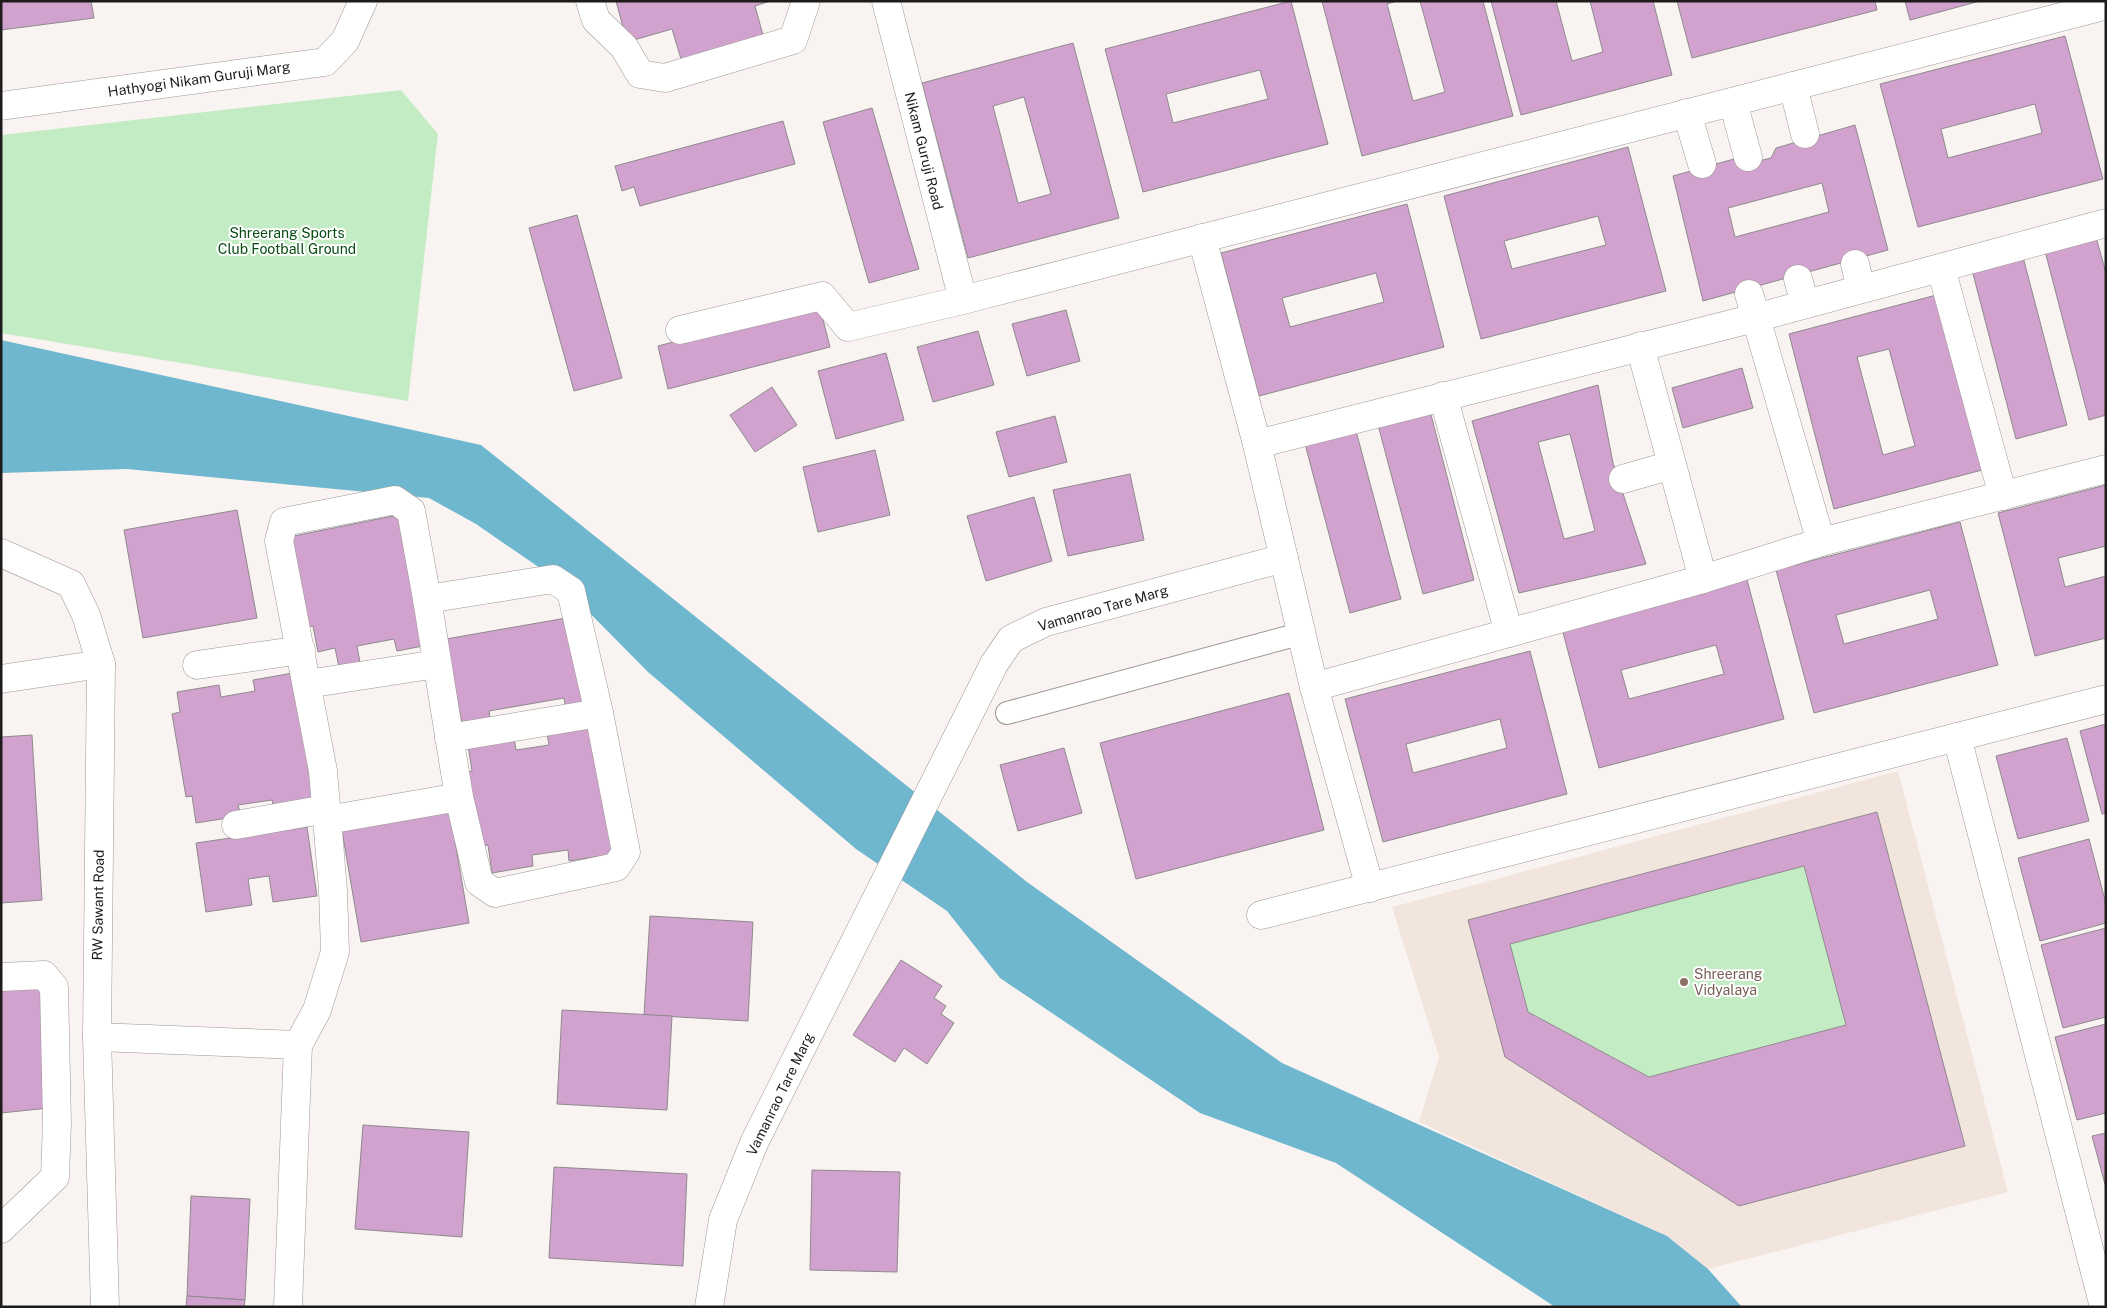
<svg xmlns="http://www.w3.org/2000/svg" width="2107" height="1308" font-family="'Public Sans',sans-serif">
	<rect width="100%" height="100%" fill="#f9f4f1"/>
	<polygon fill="#f1e5de" points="1898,771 2008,1192 1708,1269 1667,1236 1419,1122 1439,1057 1392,907"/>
	<g fill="#c4ecc4">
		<polygon points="401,90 438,134 408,401 1,333 1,135"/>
		<polygon points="1804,866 1846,1025 1649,1077 1528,1012 1510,944"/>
	</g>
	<polygon fill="#6fb7cf" points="1,340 481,445 1027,882 1282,1063 1667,1236 1708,1269 1742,1307 1555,1307 1336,1163 1200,1113 1000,978 947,911 856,849 648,672 556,579 476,524 429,498 127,469 1,473"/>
	<g fill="#d1a2cd" stroke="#8e8a8e" fill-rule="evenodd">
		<polygon points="1,1 91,1 94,18 1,30"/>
		<polygon points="616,1 770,1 755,6 766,46 684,69 672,29 627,42"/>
		<path d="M1291,1L1328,144L1143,192L1105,49ZM1260,70L1268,99L1173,123L1166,94Z"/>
		<polygon points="1322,1 1397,1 1387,4 1413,101 1445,92 1420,1 1483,1 1513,116 1362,156"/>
		<polygon points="1491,1 1556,1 1572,61 1603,52 1590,1 1653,1 1672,75 1521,115"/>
		<polygon points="1677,1 1875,1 1877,10 1692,58"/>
		<polygon points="1905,1 1980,1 1910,20"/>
		<path d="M2065,36L2103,179L1918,227L1880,84ZM2035,104L2042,133L1948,158L1941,129Z"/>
		<path d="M1073,43L1119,218L968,258L922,83ZM1024,97L1051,194L1018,203L993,106Z"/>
		<polygon points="872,108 919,269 869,283 823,122"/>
		<polygon points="783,121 795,164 640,206 634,187 622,191 615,166"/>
		<path d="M1855,125L1888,250L1703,301L1673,176L1734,159L1742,165L1771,158L1776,148ZM1822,183L1829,212L1735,237L1728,208Z"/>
		<path d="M1628,147L1666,291L1481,339L1444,196ZM1598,216L1606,245L1512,269L1504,241Z"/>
		<path d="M1407,204L1444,347L1259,396L1221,253ZM1376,273L1384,302L1290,327L1282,298Z"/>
		<polygon points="577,215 622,378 574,391 529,228"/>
		<polygon points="2096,237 2106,273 2106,415 2089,420 2045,251"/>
		<polygon points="2023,257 2067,425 2016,439 1972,270"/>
		<path d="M1940,294L1986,469L1834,509L1789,334ZM1889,349L1915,446L1883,455L1857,357Z"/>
		<polygon points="819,304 830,347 668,389 658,346"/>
		<polygon points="1066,310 1080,361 1027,376 1012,324"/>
		<polygon points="978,331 994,385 933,402 917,347"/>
		<polygon points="886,353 904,420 836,439 818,371"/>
		<polygon points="1742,368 1753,408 1683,428 1672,388"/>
		<path d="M1598,385L1613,463L1646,564L1519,593L1472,421ZM1570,434L1595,531L1564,539L1538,442Z"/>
		<polygon points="772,387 797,425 755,452 730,415"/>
		<polygon points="1430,411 1474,580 1423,594 1378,425"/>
		<polygon points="1055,416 1067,462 1009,477 996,432"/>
		<polygon points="1356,431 1401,599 1350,613 1305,444"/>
		<polygon points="875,450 890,515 818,532 803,467"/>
		<polygon points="1130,474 1144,540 1068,556 1053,490"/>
		<polygon points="2106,485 2106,546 2058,558 2065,587 2106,576 2106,638 2035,656 1998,513"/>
		<polygon points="1034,497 1052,561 986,581 967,516"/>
		<polygon points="237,510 257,618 143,638 124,530"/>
		<polygon points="398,515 423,646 397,651 394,639 357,646 361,668 340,672 335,648 318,652 313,626 307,627 289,537"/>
		<path d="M1960,522L1998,665L1814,713L1776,570ZM1930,590L1938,619L1844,644L1836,615Z"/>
		<path d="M1746,576L1784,719L1599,768L1561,625ZM1716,645L1724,674L1629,699L1621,670Z"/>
		<polygon points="572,617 588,706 566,710 564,698 489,711 491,724 463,729 446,639"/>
		<path d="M1530,651L1567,794L1383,842L1345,699ZM1500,719L1507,748L1413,773L1406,744Z"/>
		<polygon points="293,673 315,804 274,810 272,800 238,805 241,816 196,823 192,796 186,797 172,714 180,712 177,692 219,685 221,697 255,691 253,680"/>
		<polygon points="1289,693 1324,830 1136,879 1100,743"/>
		<polygon points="2106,724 2106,813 2102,814 2080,731"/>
		<polygon points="593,726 613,854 569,861 568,850 532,855 533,866 492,873 488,845 476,847 465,772 472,771 468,745 514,738 516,750 549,745 547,733"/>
		<polygon points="32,735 42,900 1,903 1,737"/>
		<polygon points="2067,738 2089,821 2018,839 1996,756"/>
		<polygon points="1064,748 1082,813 1018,831 1000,765"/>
		<polygon points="449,806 469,923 361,942 341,825"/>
		<path d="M1877,812L1965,1146L1739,1206L1505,1057L1468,920ZM1804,866L1846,1025L1649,1077L1528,1012L1510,944Z"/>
		<polygon points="307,827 317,896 273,902 269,876 248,879 252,905 206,912 196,843"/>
		<polygon points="2089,839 2106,904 2106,923 2040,941 2018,858"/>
		<polygon points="650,916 753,922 748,1021 644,1015"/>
		<polygon points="2106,928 2106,1017 2063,1028 2041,945"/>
		<polygon points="901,960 942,986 934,998 946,1006 941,1014 954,1023 927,1064 904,1048 895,1062 853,1035"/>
		<polygon points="42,986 49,1108 1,1113 1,989"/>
		<polygon points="562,1010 672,1016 667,1110 557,1104"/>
		<polygon points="2106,1024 2106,1113 2077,1120 2055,1037"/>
		<polygon points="363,1125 469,1132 462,1237 355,1229"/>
		<polygon points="2106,1133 2106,1188 2092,1136"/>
		<polygon points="554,1167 687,1174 683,1266 549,1258"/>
		<polygon points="812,1170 900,1172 897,1272 810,1270"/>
		<polygon points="191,1196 250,1199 245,1300 187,1296"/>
		<polygon points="187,1296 245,1300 244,1307 186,1307"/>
	</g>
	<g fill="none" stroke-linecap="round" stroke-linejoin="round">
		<g stroke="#9c9795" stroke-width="24">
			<polyline id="service" points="1007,713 1303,633"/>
		</g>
		<g stroke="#9c9795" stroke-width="29">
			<g id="minor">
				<polyline points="590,1 596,20 624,47 640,74 665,78 793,40 806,1"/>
				<polyline points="886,1 963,300"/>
				<polyline points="1793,86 1805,134"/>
				<polyline points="1733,102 1748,157"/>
				<polyline points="1,106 325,62 345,41 363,1"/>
				<polyline points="1687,113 1702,164"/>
				<polyline points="1202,238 1257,444 1314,687 1370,888"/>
				<polyline points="1855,264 1861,289"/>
				<polyline points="1941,268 2003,496"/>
				<polyline points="1798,279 1805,304"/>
				<polyline points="1749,294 1821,542"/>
				<polyline points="680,330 822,296 848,327 963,300 2100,7"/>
				<polyline points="1640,346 1703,579"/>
				<polyline points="1443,396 1509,633"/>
				<polyline points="1257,444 1755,318 2106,223"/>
				<polyline points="1623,479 1672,465"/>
				<polyline points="1,553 71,584 86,615 101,664 97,1037 105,1307"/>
				<polyline points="427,599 553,579 571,591 599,713 626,852 616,867 495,893 479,882 459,797"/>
				<polyline points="197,665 301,650"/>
				<polyline points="1,679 101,664"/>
				<polyline points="307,684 437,664"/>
				<polyline points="1314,687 1703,579 1821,542 2106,469"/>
				<polyline points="1957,737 2104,1307"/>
				<polyline points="449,738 599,713"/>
				<polyline points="236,825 326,809"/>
				<polyline points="1261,915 2106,699"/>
				<polyline points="1,977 44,975 54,987 57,1123 55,1177 1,1229"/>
				<polyline points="97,1037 298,1045 288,1307"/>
				<polyline points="298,1045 317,1010 335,952 333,890 323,771 279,541 284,522 395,500 411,511 427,599 459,797 327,820"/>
				<polyline points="709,1307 723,1220 754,1143 994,664 1011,639 1046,622 1284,558"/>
			</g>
		</g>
		<use href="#service" stroke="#fff" stroke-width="22"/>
		<use href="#minor" stroke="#fff" stroke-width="28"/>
	</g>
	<circle fill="#8d6e63" stroke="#fff" stroke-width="2" cx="1684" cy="982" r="5"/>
	<g text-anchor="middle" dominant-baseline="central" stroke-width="4" stroke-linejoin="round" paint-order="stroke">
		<g font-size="14" fill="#1e1c1b" stroke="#fff">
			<text transform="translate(199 79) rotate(-8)">Hathyogi Nikam Guruji Marg</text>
			<text transform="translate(924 151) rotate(76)">Nikam Guruji Road</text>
			<text transform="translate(1103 608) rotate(-16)">Vamanrao Tare Marg</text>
			<text transform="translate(98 905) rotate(-89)">RW Sawant Road</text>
			<text transform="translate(780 1094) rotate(-64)">Vamanrao Tare Marg</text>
		</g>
		<g font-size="14" fill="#074b11" stroke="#fff">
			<text x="287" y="233">Shreerang Sports<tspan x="287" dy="16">Club Football Ground</tspan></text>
		</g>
		<g font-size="14" fill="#785e54" stroke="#fff" text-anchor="start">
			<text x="1694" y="974">Shreerang<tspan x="1694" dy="16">Vidyalaya</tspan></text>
		</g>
	</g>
	<rect width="2107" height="1308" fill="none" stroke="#1e1c1b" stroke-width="5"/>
</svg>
